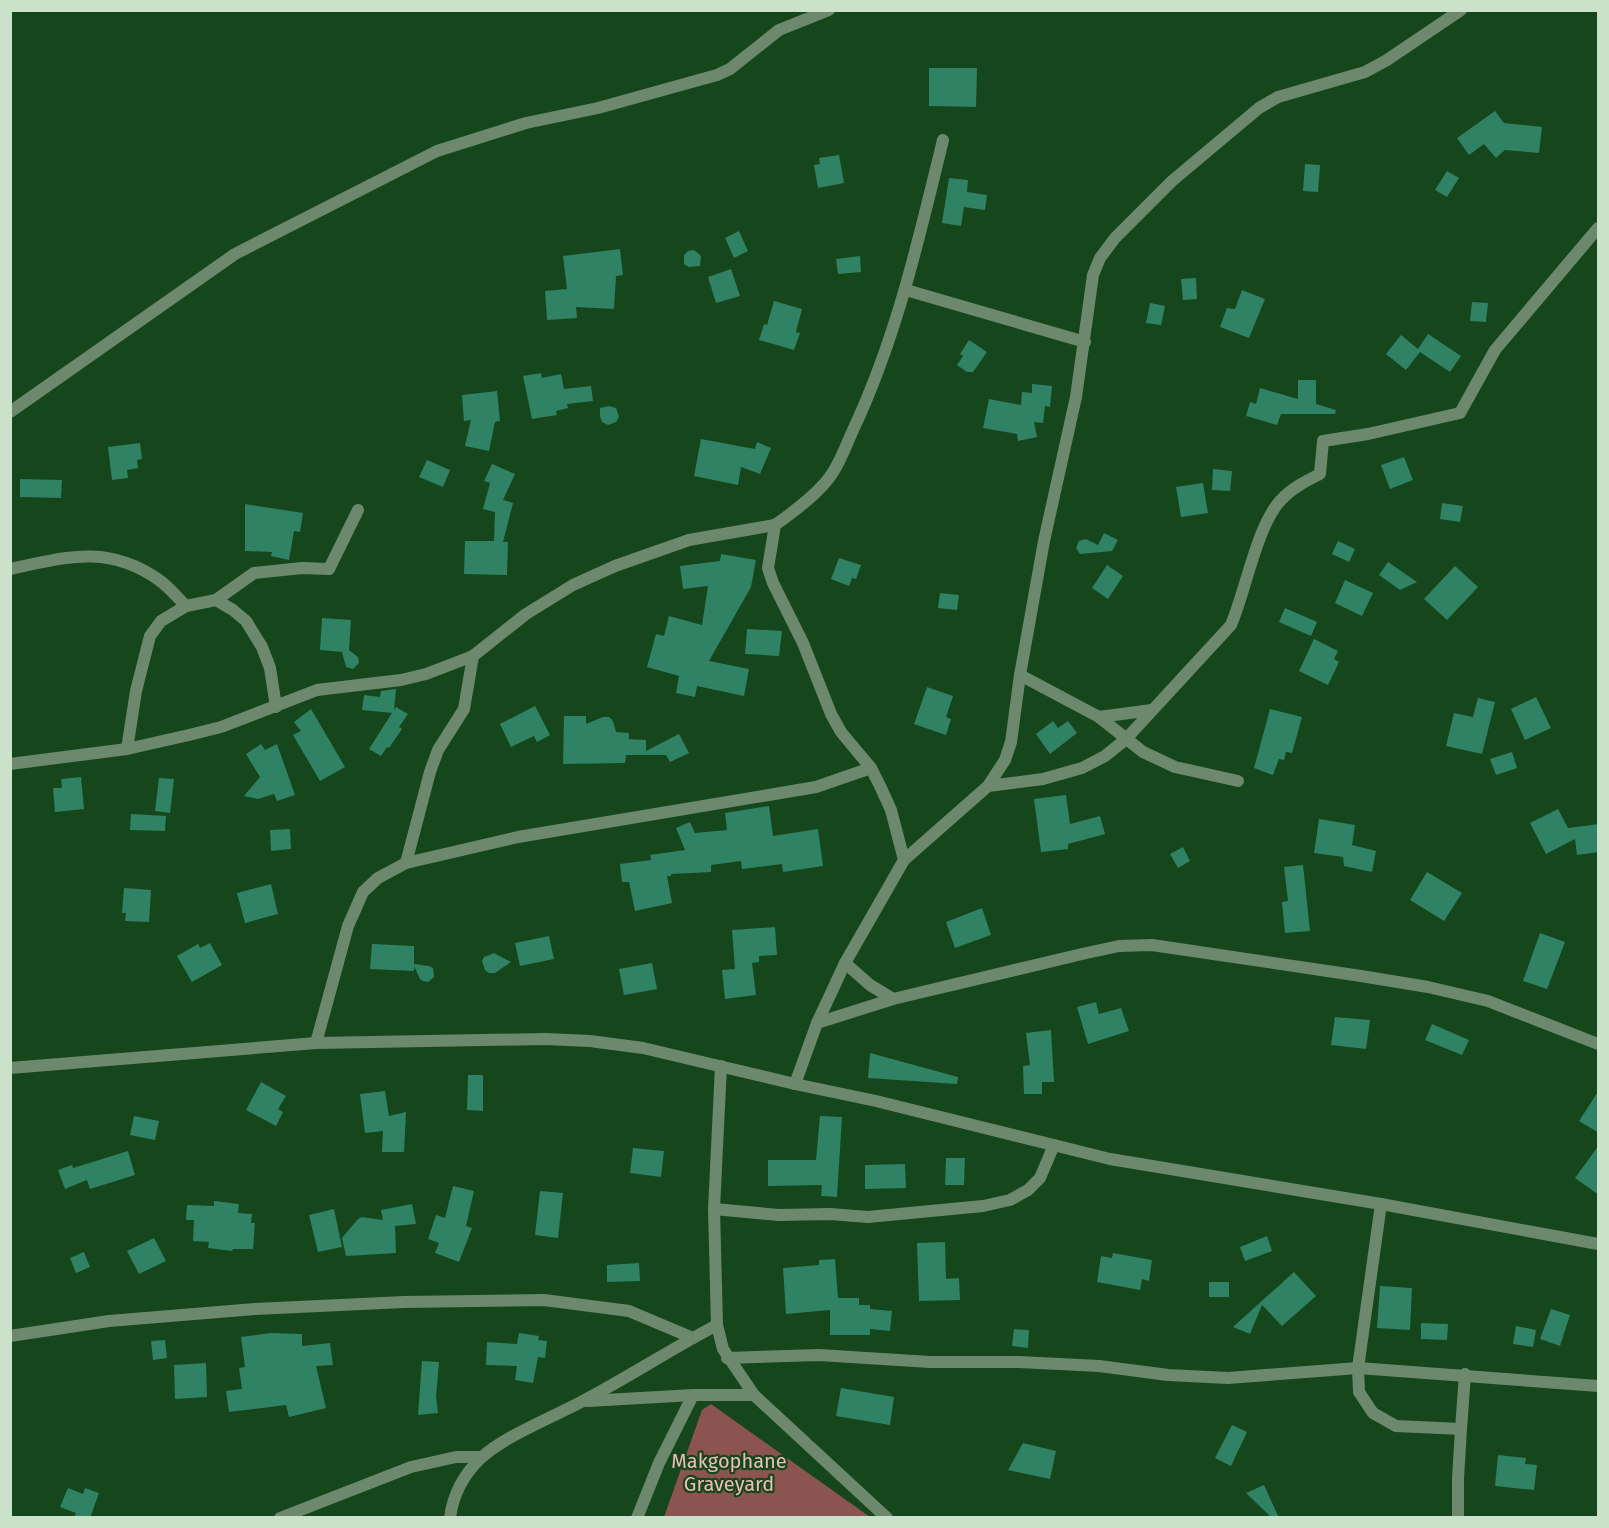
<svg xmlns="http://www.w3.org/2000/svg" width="1609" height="1528" font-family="'Fira Sans',sans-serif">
	<rect width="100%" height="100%" fill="#16461b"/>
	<polygon fill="#8b5450" points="711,1404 870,1517 664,1517 702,1410"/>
	<g fill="#2f8263">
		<polygon points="929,68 977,68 976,107 929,106"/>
		<polygon points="1495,111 1504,123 1542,127 1539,153 1505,150 1496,158 1484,144 1469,155 1457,138"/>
		<polygon points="839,155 844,183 818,188 814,165 820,164 819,158"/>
		<polygon points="1305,164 1320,165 1318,192 1303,191"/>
		<polygon points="1447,171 1459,178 1447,197 1435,190"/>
		<polygon points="949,178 968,180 967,192 987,195 985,210 964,207 961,226 942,223"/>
		<polygon points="739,231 748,251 734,258 725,238"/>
		<polygon points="620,249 623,275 616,276 614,309 576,307 577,318 547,320 545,291 567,289 563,256"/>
		<polygon points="694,250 701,256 700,266 689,267 684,264 684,255 688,251"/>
		<polygon points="860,256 861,272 838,274 836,259"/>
		<polygon points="731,269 740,296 716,303 708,277"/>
		<polygon points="1196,278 1197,299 1183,300 1181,279"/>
		<polygon points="1242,290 1265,299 1249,338 1220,327 1227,308 1235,309"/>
		<polygon points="774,301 802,309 796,332 800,333 794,350 759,340 764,324 767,325"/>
		<polygon points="1472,302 1488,303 1486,322 1470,321"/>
		<polygon points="1150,303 1165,306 1161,325 1146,323"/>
		<polygon points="1428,334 1461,356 1450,372 1420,352 1406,370 1386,354 1401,335 1418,349"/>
		<polygon points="969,340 987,352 973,372 967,372 957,365 963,356 960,354"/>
		<polygon points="541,373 542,378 561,374 564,389 591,386 593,401 567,404 568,408 556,411 557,415 532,419 523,376"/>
		<polygon points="1298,380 1316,380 1316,404 1336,410 1335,414 1281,414 1277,425 1246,416 1250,402 1256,404 1260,388 1298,399"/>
		<polygon points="1032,384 1052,386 1050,407 1045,406 1043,423 1034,422 1037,437 1018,441 1017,434 983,428 989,399 1021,405 1022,392 1032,393"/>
		<polygon points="497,391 500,421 495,422 489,451 465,446 471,420 464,421 462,395"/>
		<polygon points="609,406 616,408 619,417 616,422 608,425 602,422 600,416 600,408"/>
		<polygon points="701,439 755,449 757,442 771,448 760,474 741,467 738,485 694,476"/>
		<polygon points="140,443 142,459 137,460 138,468 127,470 128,478 112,480 108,447"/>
		<polygon points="1404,457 1413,480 1390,489 1381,465"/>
		<polygon points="427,460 450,470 443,487 419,477"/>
		<polygon points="492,464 515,474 503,500 513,503 503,542 508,542 507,575 464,574 465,541 494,541 495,512 483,509 490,483 484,481"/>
		<polygon points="1213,469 1232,471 1230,491 1212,490"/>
		<polygon points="20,479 62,480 61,498 20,497"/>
		<polygon points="1203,483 1208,513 1181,517 1176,487"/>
		<polygon points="1442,503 1463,506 1460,522 1440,519"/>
		<polygon points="245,504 303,513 300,532 294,531 289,560 271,556 272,552 245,551"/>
		<polygon points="1104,533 1118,540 1112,551 1080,554 1076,548 1079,541 1086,539 1098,545"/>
		<polygon points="1338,541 1355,549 1349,562 1332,554"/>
		<polygon points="721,554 756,560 751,587 709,661 749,669 744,696 697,686 695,697 676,693 679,676 647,667 656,634 664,636 669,616 702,625 708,586 683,589 680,566 720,561"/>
		<polygon points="839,558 861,565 856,579 852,578 849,586 831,579"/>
		<polygon points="1388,562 1417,582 1400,590 1379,575"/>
		<polygon points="1107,565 1123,576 1108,599 1092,588"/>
		<polygon points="1455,566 1478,587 1447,620 1424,599"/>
		<polygon points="1345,580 1373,593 1362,616 1335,603"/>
		<polygon points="940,593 959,595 957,610 938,608"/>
		<polygon points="1285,608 1317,622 1311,636 1279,622"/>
		<polygon points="322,618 351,620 349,650 358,657 359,663 353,669 346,667 342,652 320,650"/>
		<polygon points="747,629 782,631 779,656 745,654"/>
		<polygon points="1314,639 1338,651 1334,659 1339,662 1328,685 1299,671"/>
		<polygon points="927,687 953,696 946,717 951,719 946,735 914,724"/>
		<polygon points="396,689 394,710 396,707 408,714 399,727 402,729 389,748 387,747 381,756 369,749 392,713 362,710 364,695 380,697 381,691"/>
		<polygon points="1536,697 1551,728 1525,740 1511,709"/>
		<polygon points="1478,698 1495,702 1482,754 1446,746 1454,713 1473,717"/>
		<polygon points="535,706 550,735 537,742 534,736 511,747 500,724"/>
		<polygon points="311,709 345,767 320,781 293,735 301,731 294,722"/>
		<polygon points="1270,709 1302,717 1292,753 1286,752 1284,760 1279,759 1273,775 1254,768"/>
		<polygon points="564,716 586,716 586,724 603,717 609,717 613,721 616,732 629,733 629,739 646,740 646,751 679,734 689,753 670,762 666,755 626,755 625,763 563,764"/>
		<polygon points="1053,721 1058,728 1068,721 1077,733 1050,754 1036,734"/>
		<polygon points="261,744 265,750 277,744 295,795 277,801 274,794 258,799 244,796 260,777 246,754"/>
		<polygon points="1512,752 1517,768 1496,775 1490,759"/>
		<polygon points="81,777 84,809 55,812 53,788 62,788 61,779"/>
		<polygon points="159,778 174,779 170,813 155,811"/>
		<polygon points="1066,795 1070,824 1100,816 1105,834 1068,844 1068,849 1041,852 1034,799"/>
		<polygon points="769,806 773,836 818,829 823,866 783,872 782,864 742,869 741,861 711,865 711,872 671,874 671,876 667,876 672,903 635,911 629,882 622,882 620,864 651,860 650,855 685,850 676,828 690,822 695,833 727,830 725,813"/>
		<polygon points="1558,809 1568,828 1599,824 1599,852 1577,855 1575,839 1546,854 1530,823"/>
		<polygon points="131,814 166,816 165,831 130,830"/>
		<polygon points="1319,819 1355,825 1352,845 1376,851 1372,872 1344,866 1343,857 1314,853"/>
		<polygon points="290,829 291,849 271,851 270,830"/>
		<polygon points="1183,847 1190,861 1178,868 1170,854"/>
		<polygon points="1303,865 1310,931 1285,933 1282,902 1288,901 1284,867"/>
		<polygon points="1427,872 1462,893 1444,921 1410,900"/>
		<polygon points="271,884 278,914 245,923 237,893"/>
		<polygon points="124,888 151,890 149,922 125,921 126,913 122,913"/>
		<polygon points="982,908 991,935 955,948 946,922"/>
		<polygon points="775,927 777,955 759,956 759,962 752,963 756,995 725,999 722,970 735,969 732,930"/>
		<polygon points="1540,933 1565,942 1547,989 1523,981"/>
		<polygon points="549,936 554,959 520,966 515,943"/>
		<polygon points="210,943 222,965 192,982 177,956 198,944 200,948"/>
		<polygon points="372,944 414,946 414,964 429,966 433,968 434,977 428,982 423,981 420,979 414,966 414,971 370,969"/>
		<polygon points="494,953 511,962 495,973 489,973 485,970 482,961 484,957"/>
		<polygon points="652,963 657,989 624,995 619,969"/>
		<polygon points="1096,1002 1099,1014 1121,1008 1129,1031 1088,1044 1077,1007"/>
		<polygon points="1335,1017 1370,1020 1366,1049 1331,1045"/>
		<polygon points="1432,1024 1469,1040 1462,1055 1425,1040"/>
		<polygon points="1051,1030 1054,1082 1042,1082 1042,1094 1024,1094 1023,1066 1030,1065 1026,1033"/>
		<polygon points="870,1053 958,1077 957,1084 868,1078"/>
		<polygon points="468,1075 483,1075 483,1111 467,1110"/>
		<polygon points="261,1082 286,1096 278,1109 283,1112 276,1126 246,1110"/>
		<polygon points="1599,1090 1599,1133 1579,1121"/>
		<polygon points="385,1091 389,1116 406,1112 404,1152 382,1152 383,1131 365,1133 360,1094"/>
		<polygon points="134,1116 159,1121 155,1140 130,1135"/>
		<polygon points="820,1116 842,1117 837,1197 821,1196 822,1185 768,1186 768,1160 816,1160"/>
		<polygon points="1599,1145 1599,1195 1575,1178"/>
		<polygon points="633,1148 664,1151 661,1177 630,1173"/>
		<polygon points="128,1151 135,1175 90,1189 87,1180 65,1189 58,1170 72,1165 73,1168"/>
		<polygon points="946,1158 965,1158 964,1185 945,1185"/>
		<polygon points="905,1164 906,1188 865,1189 865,1165"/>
		<polygon points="453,1186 474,1191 466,1226 472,1228 459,1262 435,1253 439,1243 428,1239 436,1215 445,1218"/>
		<polygon points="540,1191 563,1193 558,1238 535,1235"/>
		<polygon points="214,1201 239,1204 238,1213 252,1214 251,1223 255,1223 253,1249 233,1249 232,1251 208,1248 209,1242 193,1241 194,1220 186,1220 187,1205 214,1206"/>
		<polygon points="412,1204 416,1224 395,1226 396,1253 346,1256 342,1238 358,1219 362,1217 383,1220 381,1210"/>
		<polygon points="334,1209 342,1247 318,1252 309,1215"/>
		<polygon points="1267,1236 1272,1251 1245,1261 1240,1247"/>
		<polygon points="154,1238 166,1261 139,1274 127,1251"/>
		<polygon points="945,1242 946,1279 959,1278 960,1300 919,1301 917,1243"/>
		<polygon points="84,1252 90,1267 76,1273 70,1258"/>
		<polygon points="1113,1253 1152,1260 1149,1281 1142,1279 1140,1290 1097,1282 1101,1256 1112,1258"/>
		<polygon points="835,1259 838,1298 859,1298 859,1305 870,1305 870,1309 892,1311 890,1331 870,1329 870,1335 830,1335 830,1310 786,1314 783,1268 819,1265 819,1260"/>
		<polygon points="639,1263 640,1281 607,1282 607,1265"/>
		<polygon points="1294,1272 1316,1296 1282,1326 1262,1305 1250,1334 1233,1327"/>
		<rect x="1209" y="1282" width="20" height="15"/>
		<polygon points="1380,1286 1412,1288 1410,1330 1377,1328"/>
		<polygon points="1551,1309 1570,1315 1560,1346 1540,1339"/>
		<polygon points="1421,1323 1448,1324 1447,1340 1421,1339"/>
		<polygon points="1516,1326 1536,1330 1533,1347 1513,1344"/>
		<polygon points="1014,1329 1029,1330 1028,1348 1012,1346"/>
		<polygon points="271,1333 302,1334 302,1346 330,1343 333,1365 316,1366 326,1408 289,1417 286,1405 229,1412 226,1391 242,1389 239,1368 245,1367 241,1337"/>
		<polygon points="519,1333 539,1336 538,1340 547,1341 545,1358 538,1357 533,1383 515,1380 517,1366 486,1365 487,1342 517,1344"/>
		<polygon points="165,1340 167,1358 153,1360 151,1341"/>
		<polygon points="422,1361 439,1362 436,1397 438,1413 418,1415"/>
		<polygon points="206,1363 207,1397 175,1399 174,1365"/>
		<polygon points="841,1388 894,1397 890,1425 836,1416"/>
		<polygon points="1232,1425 1247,1432 1231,1466 1215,1458"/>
		<polygon points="1023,1443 1056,1451 1050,1479 1008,1470"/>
		<polygon points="1498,1455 1526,1458 1525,1464 1537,1465 1534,1490 1495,1486"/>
		<polygon points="1264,1485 1279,1518 1272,1518 1246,1493"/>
		<polygon points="68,1488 83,1494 85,1488 99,1493 90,1518 74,1518 76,1513 60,1507"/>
	</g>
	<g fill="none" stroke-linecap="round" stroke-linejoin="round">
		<g stroke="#6c896d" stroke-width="12">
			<polyline points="906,290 1085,342"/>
			<polyline points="10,412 235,254 437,151 526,123 598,108 717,75 730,69 779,30 829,10"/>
			<path d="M10,569C66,557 108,544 159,580C169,587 177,597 186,606"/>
			<polyline points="216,600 254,573 302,568 329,569 358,510"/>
			<polyline points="1020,675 1099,717 1152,710"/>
			<polyline points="1099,717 1143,752 1175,767 1238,781"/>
			<polyline points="127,749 136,691 150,636 161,621 186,606 216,600 233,610 246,621 262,647 270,668 276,707"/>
			<polyline points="10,764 127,749 189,735 221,727 317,690 401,680 426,674 473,656"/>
			<path d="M988,786L1043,779L1082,768L1105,756L1125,740L1231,625C1246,590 1257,525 1281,500C1292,488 1306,481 1320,474L1323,441L1368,434L1460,413L1495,350L1598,228"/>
			<path d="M904,860L891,810L881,788L871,768L841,732L831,714L803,643L773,583L768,568L775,525C792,513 810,500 824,484C838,469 845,447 854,428C897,336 919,238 943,140"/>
			<polyline points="406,863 430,772 438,750 464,709 473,656 526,614 573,585 615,566 689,540 775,525"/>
			<polyline points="845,963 870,985 893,999"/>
			<polyline points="817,1023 893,999 1082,954 1119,946 1152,945 1361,976 1428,987 1488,1001 1598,1044"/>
			<polyline points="316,1043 348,926 363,892 378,878 406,863 518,837 816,787 871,768"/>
			<polyline points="721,1066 714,1209 717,1325 723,1349 754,1395 887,1518"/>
			<polyline points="795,1084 817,1023 832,991 845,963 904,860 988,786 1005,760 1011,742 1020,675 1044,541 1076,397 1093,275 1100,258 1115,238 1172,181 1259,108 1278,97 1365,72 1387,60 1461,10"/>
			<polyline points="1381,1204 1358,1368 1359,1392 1373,1413 1396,1426 1461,1429 1458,1479 1458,1518"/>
			<polyline points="714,1209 779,1215 830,1214 868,1217 983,1206 1010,1200 1028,1190 1040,1178 1054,1145"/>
			<polyline points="10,1336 109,1321 255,1309 404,1302 544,1300 629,1311 693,1338"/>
			<polyline points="727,1358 819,1355 930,1362 1019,1362 1099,1366 1168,1375 1228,1378 1358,1368 1598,1386"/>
			<polyline points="588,1401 693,1395"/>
			<polyline points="1461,1429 1465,1374"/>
			<polyline points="280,1518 411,1467 456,1457 482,1457"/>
			<path d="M450,1518C453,1494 464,1474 481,1458C503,1437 553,1417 581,1402C627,1378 671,1349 717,1325"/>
			<polyline points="637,1518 659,1463 693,1395 754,1395"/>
		</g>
		<polyline stroke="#6c896d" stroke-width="12" points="10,1068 316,1043 545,1039 590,1041 643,1048 795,1084 876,1101 1110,1159 1381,1204 1598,1244"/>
	</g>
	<g text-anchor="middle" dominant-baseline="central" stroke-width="4.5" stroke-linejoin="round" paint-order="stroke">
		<g font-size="20" fill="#efbcb7" stroke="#16461b">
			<text x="729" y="1461">Makgophane<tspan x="729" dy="23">Graveyard</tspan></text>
		</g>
	</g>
	<rect width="1609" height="1528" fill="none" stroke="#c9e2c9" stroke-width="24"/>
</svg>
